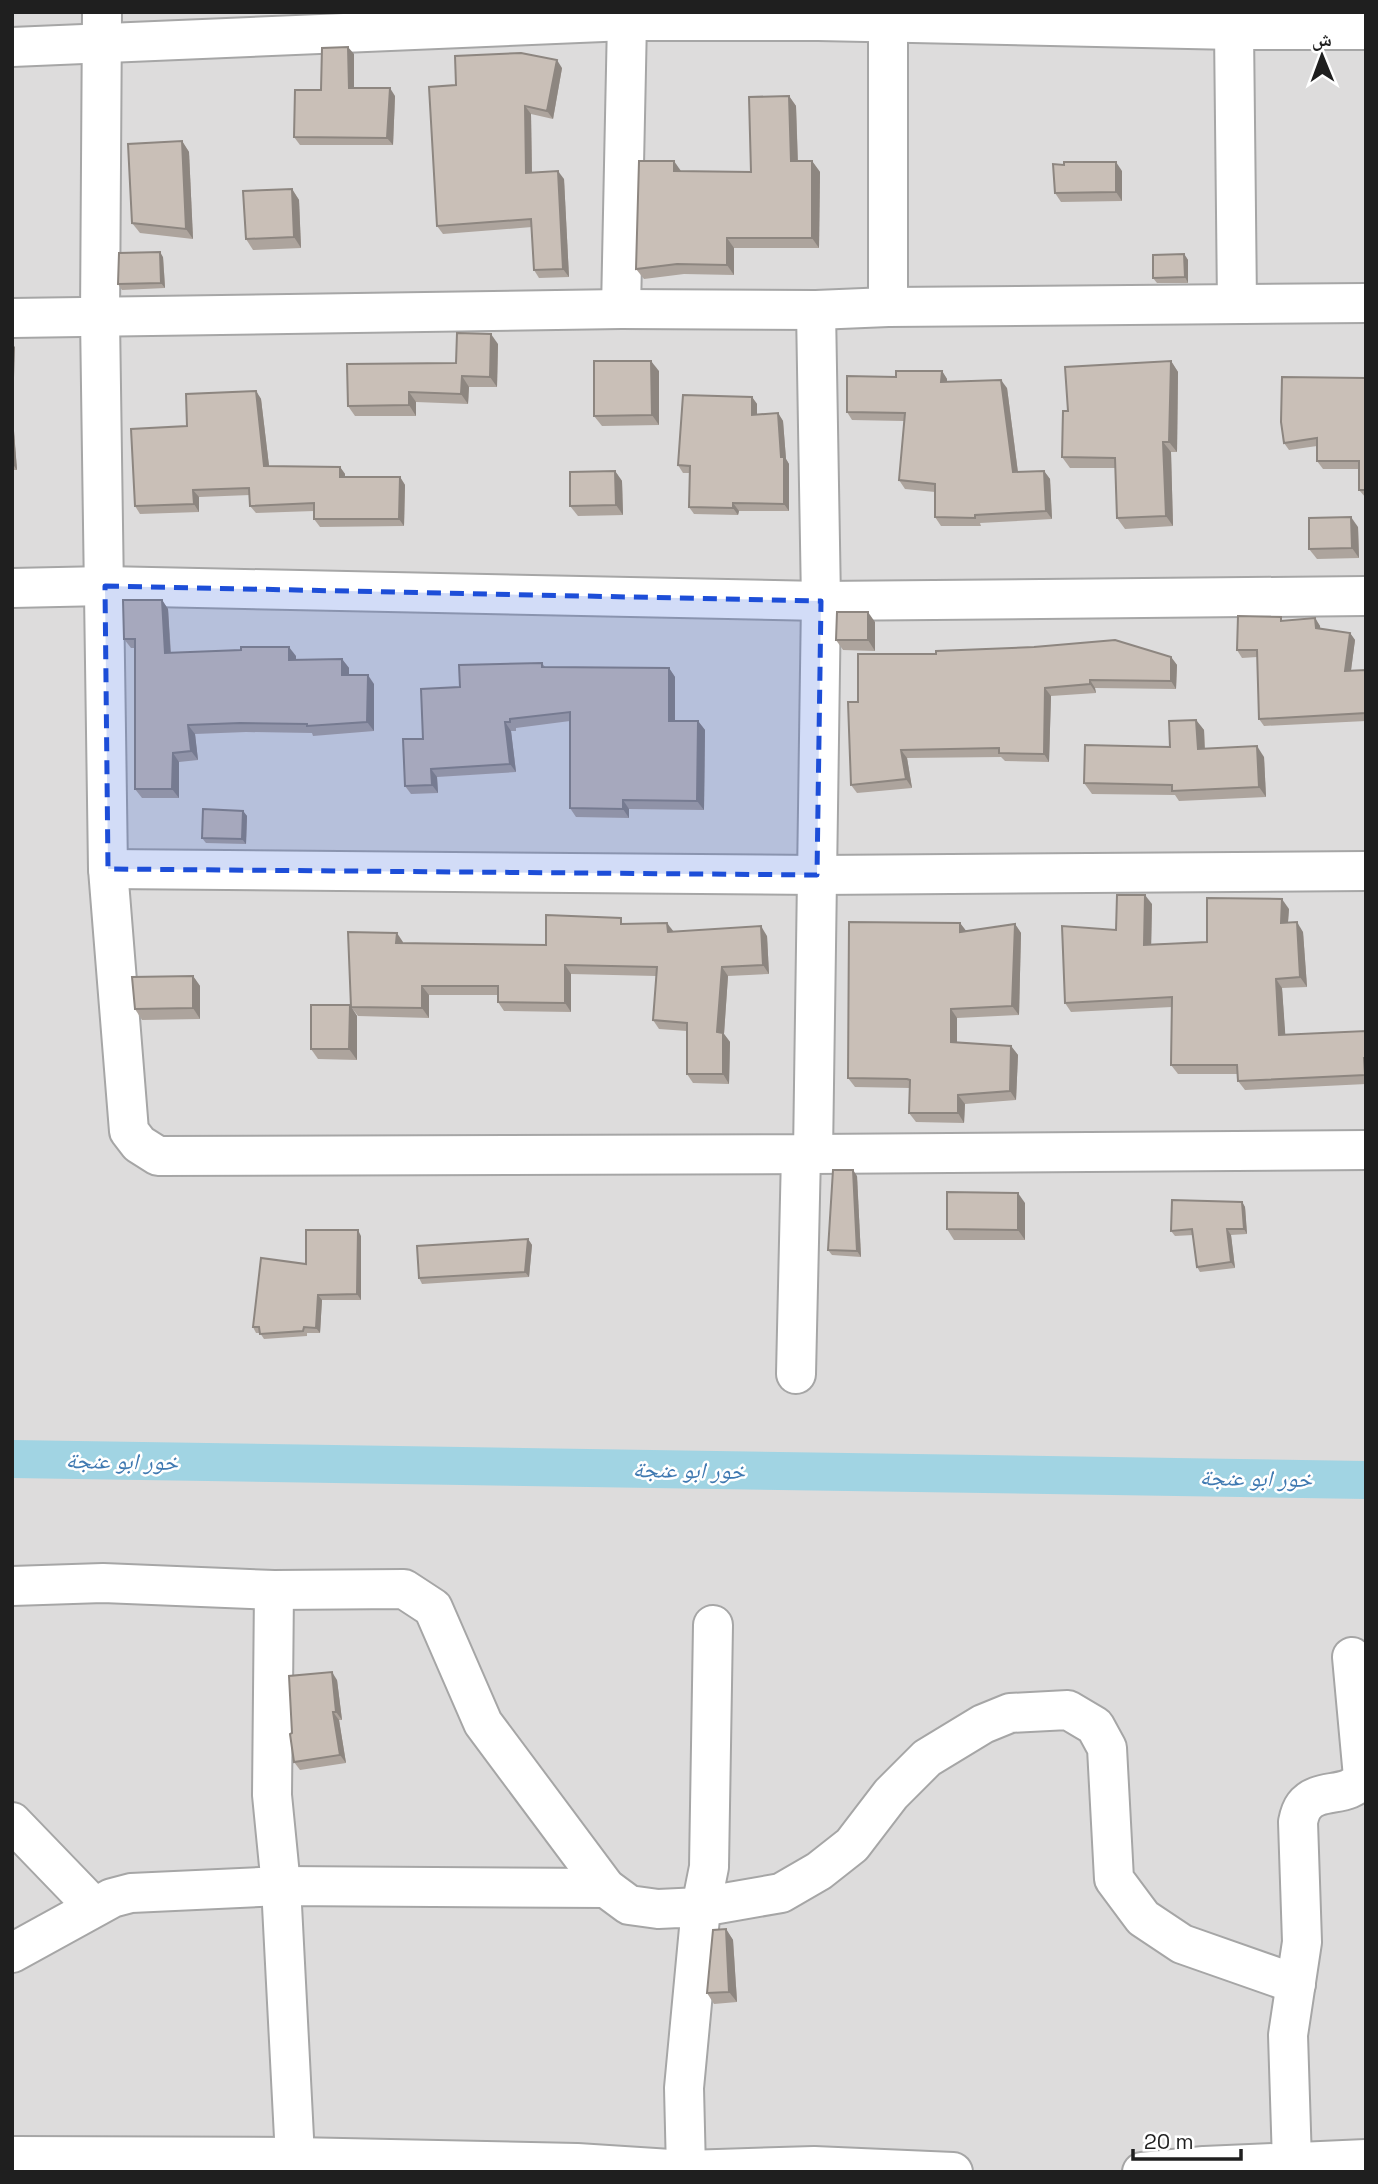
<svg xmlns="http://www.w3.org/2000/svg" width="1378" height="2184" font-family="'Space Grotesk','Noto Naskh Arabic',sans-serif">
	<rect width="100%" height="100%" fill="#f1ede5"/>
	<rect fill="#dddcdc" x="12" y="12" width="1354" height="2160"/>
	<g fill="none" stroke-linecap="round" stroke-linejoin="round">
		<polyline stroke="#a1d4e3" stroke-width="38" points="12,1459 1366,1480"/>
		<g stroke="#a6a6a6" stroke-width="42">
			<g id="minor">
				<polyline points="102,12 100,318 108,869 129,1131 139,1144 158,1156 813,1154 821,601 816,310"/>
				<polyline points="888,23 888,307"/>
				<polyline points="1234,30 1237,304"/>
				<polyline points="12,47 627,21 818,21 1234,30 1366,30"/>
				<polyline points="621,309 627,21"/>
				<polyline points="12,318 621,309 816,310 888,307 1366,303"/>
				<polyline points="12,588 105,586 821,601 1366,596"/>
				<polyline points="108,869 817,875 1366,871"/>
				<polyline points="813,1154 1366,1150"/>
				<polyline points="796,1374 801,1154"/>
				<polyline points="12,1586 103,1583 274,1590 404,1589 433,1608 483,1723 606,1888 629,1905 658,1909 701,1907 684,2088 686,2170"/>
				<polyline points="274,1590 272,1795 281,1886 295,2157"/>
				<polyline points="713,1625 709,1867 701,1907 781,1893 819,1871 852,1845 891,1794 927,1758 983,1724 1010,1713 1068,1710 1095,1726 1107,1748 1114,1879 1143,1918 1182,1944 1296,1984"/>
				<polyline points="12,1822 94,1907"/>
				<polyline points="12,1953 112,1898 131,1893 281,1886 606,1888"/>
				<polyline points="12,2156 295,2157 577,2163 686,2170 814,2166 953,2172"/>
				<path d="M1292,2162L1288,2035L1302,1942L1298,1822C1299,1817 1301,1810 1304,1806C1319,1786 1349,1800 1363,1777L1352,1657"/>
				<polyline points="1142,2172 1204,2166 1366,2159"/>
			</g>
		</g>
		<use href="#minor" stroke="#fff" stroke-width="38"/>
	</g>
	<g fill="#ada49d">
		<polygon points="354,54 354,88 395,96 393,145 300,145 294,137 321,90"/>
		<polygon points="562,68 553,119 531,114 532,172 564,179 569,277 539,278 534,270 532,227 443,234 437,226 456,85"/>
		<polygon points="789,96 796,106 798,161 812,161 820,172 819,248 734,248 734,275 684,274 644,279 636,269 681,171 751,172"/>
		<polygon points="182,141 189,152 193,239 140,233 132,223"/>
		<polygon points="1122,171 1122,201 1061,202 1055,193"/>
		<polygon points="292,189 299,200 301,248 253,250 246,239"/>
		<polygon points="1184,254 1188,260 1188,283 1157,283 1153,278"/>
		<polygon points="163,257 165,288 122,290 118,284"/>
		<polygon points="498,344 497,387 469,387 468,404 416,402 416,416 355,416 348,406 456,363"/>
		<polygon points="1171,361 1178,372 1177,452 1171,452 1173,526 1125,529 1117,518 1115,468 1070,468 1062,457 1068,411"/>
		<polygon points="659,371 659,425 602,426 594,416"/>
		<polygon points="942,371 947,379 947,382 1007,388 1018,472 1044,471 1050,479 1052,519 980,523 981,526 941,526 935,517 935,492 905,489 899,480 904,421 852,420 847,412 896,377"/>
		<polygon points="1366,378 1366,498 1359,490 1359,469 1323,469 1317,461 1317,446 1289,450 1284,443"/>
		<polygon points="256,391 261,399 269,466 340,467 345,474 345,477 400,477 405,485 404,526 320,527 314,519 314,511 256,513 250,506 250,495 199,497 199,512 140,514 135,506 187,426"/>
		<polygon points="752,397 757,404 757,414 778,413 783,421 786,459 789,464 789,511 739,511 738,515 694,514 689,507 690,473 683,473 678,465"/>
		<polygon points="12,406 17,470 12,470"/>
		<polygon points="615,471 622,481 623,515 578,516 570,506"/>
		<polygon points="1358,527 1359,558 1317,559 1309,549"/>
		<polygon points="162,600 168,609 171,653 296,656 296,660 342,659 349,668 349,675 374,684 374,731 313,736 312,733 246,732 195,734 198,760 179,762 179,798 142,798 135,789 135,648 131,648 124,639"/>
		<polygon points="1315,618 1320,626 1320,629 1350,633 1355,640 1351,670 1366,670 1366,721 1264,726 1259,719 1257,657 1242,658 1237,650 1284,621"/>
		<polygon points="875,622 875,651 843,650 836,640"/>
		<polygon points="936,654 1171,657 1177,665 1176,689 1095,688 1096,693 1051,696 1049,762 1005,761 1001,757 907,758 912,788 857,793 851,785 858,702"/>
		<polygon points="542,663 545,667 669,668 675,677 675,721 698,721 705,730 704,810 629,809 629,818 576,817 570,808 570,721 516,728 516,731 511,731 516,772 437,777 438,793 411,794 405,786 423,739 460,687"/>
		<polygon points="1196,720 1204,730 1205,749 1264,757 1266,797 1179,801 1175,795 1092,794 1084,783 1170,747"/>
		<polygon points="243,811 247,816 246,844 206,843 202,838"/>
		<polygon points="1152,904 1151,944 1207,942 1289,909 1288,923 1303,932 1307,987 1282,988 1285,1035 1366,1031 1366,1084 1245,1090 1238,1081 1238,1074 1178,1074 1171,1065 1172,1007 1071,1012 1065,1003 1116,930"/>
		<polygon points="960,923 966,931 1015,924 1021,933 1019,1015 957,1018 957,1042 1011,1046 1018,1055 1016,1100 965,1104 964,1123 916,1122 909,1113 910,1088 855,1087 848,1078"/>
		<polygon points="625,924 673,931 767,936 769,974 728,976 724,1034 730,1042 729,1084 693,1083 687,1074 687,1031 659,1029 653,1020 656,976 571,974 571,1012 504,1011 498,1002 498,995 429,995 429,1018 358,1016 351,1007 403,942 403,943 546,945"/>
		<polygon points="193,976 200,986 200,1019 142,1020 135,1009"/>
		<polygon points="350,1005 357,1016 357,1060 318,1059 311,1049"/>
		<polygon points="857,1176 861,1257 832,1255 828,1250"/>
		<polygon points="1242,1202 1245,1207 1247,1234 1231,1235 1235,1268 1200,1272 1197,1267 1193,1235 1175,1236 1171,1231"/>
		<polygon points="1025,1203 1025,1240 954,1240 947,1229"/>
		<polygon points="361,1236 361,1300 322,1300 320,1333 307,1333 307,1336 264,1339 260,1333 256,1333 253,1327 306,1264"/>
		<polygon points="528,1239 532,1245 529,1277 422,1284 419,1278"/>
		<polygon points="337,1680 342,1720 339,1720 346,1763 300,1770 294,1762 292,1733"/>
		<polygon points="726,1929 733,1940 737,2002 714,2004 707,1993"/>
	</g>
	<g fill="#8d8680">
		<polygon points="348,47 354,54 354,95 349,88"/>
		<polygon points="557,60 562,68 553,119 547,111"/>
		<polygon points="390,88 395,96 393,145 387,138"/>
		<polygon points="789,96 796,106 798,171 791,161"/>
		<polygon points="525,106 531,114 532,181 526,173"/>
		<polygon points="182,141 189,152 193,239 186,229"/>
		<polygon points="674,161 681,171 674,171"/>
		<polygon points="812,161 820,172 819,248 812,238"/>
		<polygon points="1116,162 1122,171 1122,201 1116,192"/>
		<polygon points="558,171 564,179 569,277 563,269"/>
		<polygon points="292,189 299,200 301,248 294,237"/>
		<polygon points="727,238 734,248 734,275 727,265"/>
		<polygon points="160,252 163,257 165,288 161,283"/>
		<polygon points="1184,254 1188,260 1188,283 1185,277"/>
		<polygon points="491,334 498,344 497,387 490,377"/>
		<polygon points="12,344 15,347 14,377 12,374"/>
		<polygon points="651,361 659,371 659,425 652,415"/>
		<polygon points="1171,361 1178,372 1177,452 1169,442"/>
		<polygon points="942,371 947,379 947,391 941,382"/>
		<polygon points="462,376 469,387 468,404 461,394"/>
		<polygon points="1001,380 1007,388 1019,481 1013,472"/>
		<polygon points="256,391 261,399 270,474 264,466"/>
		<polygon points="409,392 416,402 416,416 409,405"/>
		<polygon points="752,397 757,404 757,422 752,415"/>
		<polygon points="12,406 17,470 12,463"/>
		<polygon points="778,413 783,421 786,459 789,464 789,511 784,504"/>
		<polygon points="1163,442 1171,452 1173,526 1166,516"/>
		<polygon points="340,467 345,474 345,484 340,477"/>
		<polygon points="615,471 622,481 623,515 616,505"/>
		<polygon points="1044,471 1050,479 1052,519 1046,511"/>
		<polygon points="400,477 405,485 404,526 399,519"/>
		<polygon points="193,490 199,497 199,512 194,504"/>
		<polygon points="733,503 739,511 738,515 733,508"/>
		<polygon points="1351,517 1358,527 1359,558 1352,548"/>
		<polygon points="162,600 168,609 171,662 165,653"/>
		<polygon points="868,612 875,622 875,651 868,640"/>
		<polygon points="1315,618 1320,626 1321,636 1316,628"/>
		<polygon points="1350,633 1355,640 1350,678 1345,671"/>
		<polygon points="289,647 296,656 296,669 289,660"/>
		<polygon points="1171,657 1177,665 1176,689 1171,681"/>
		<polygon points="342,659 349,668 349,685 342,675"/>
		<polygon points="669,668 675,677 675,730 669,721"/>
		<polygon points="368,675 374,684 374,731 367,722"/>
		<polygon points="1090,680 1095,688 1096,693 1090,684"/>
		<polygon points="1045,688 1051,696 1049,762 1044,754"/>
		<polygon points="1196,720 1204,730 1205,760 1198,749"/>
		<polygon points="698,721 705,730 704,810 697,801"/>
		<polygon points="505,722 511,731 516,772 510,764"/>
		<polygon points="188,725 195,734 198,760 191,751"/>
		<polygon points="1257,746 1264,757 1266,797 1259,787"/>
		<polygon points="901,750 907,758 912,788 906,779"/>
		<polygon points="173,753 179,762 179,798 172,789"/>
		<polygon points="431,769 437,777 438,793 432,785"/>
		<polygon points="623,800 629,809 629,818 623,809"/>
		<polygon points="243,811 247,816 246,844 242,839"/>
		<polygon points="1145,895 1152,904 1151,954 1144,945"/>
		<polygon points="1282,899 1289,909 1287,933 1281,923"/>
		<polygon points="1297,922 1303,932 1307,987 1300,977"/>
		<polygon points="667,923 674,932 668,932"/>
		<polygon points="960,923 967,932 960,932"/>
		<polygon points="1015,924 1021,933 1019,1015 1012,1006"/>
		<polygon points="761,926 767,936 769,974 763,965"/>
		<polygon points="397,933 403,942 402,952 396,943"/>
		<polygon points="565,965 571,974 571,1012 565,1003"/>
		<polygon points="722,967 728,976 724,1034 730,1042 729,1084 723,1074 717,1032"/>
		<polygon points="193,976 200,986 200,1019 193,1008"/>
		<polygon points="1276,979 1282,988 1286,1044 1279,1035"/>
		<polygon points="422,986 429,995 429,1018 422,1008"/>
		<polygon points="350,1005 357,1016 357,1060 349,1049"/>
		<polygon points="951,1009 957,1018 957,1051 951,1042"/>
		<polygon points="1011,1046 1018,1055 1016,1100 1010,1091"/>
		<polygon points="1364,1058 1366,1060 1366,1076 1365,1075"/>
		<polygon points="958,1095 965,1104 964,1123 958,1113"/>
		<polygon points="853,1170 857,1176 861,1257 857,1251"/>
		<polygon points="1018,1193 1025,1203 1025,1240 1018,1230"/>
		<polygon points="1242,1202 1245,1207 1247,1234 1244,1229"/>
		<polygon points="1227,1229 1231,1235 1235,1268 1231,1262"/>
		<polygon points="358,1230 361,1236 361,1300 357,1294"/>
		<polygon points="528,1239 532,1245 529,1277 525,1272"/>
		<polygon points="318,1295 322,1300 320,1333 316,1328"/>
		<polygon points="332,1672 337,1680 342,1720 336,1712"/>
		<polygon points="333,1712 339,1720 346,1763 340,1755"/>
		<polygon points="726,1929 733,1940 737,2002 729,1992"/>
	</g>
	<g fill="#c9bfb7" stroke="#8d8680" stroke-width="2">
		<polygon points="348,47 349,88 390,88 387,138 294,137 295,90 321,90 322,48"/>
		<polygon points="521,53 557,60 547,111 525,106 526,173 558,171 563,269 534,270 531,219 437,226 429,87 456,85 455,56"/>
		<polygon points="789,96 791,161 812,161 812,238 727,238 727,265 677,264 636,269 639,161 674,161 674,171 751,172 749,97"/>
		<polygon points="182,141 186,229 132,223 128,144"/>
		<polygon points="1064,162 1116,162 1116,192 1055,193 1053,164 1064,165"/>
		<polygon points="292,189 294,237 246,239 243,191"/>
		<polygon points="160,252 161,283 118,284 119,253"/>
		<polygon points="1184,254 1185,277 1153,278 1153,255"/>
		<polygon points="457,333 491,334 490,377 462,376 461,394 409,392 409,405 348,406 347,364 456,363"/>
		<polygon points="594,361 651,361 652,415 594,416"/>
		<polygon points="1171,361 1169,442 1163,442 1166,516 1117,518 1115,458 1062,457 1063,411 1068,411 1065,367"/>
		<polygon points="896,371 942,371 941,382 1001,380 1013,472 1044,471 1046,511 975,515 975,518 935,517 935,484 899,480 905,413 847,412 847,376 896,377"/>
		<polygon points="1282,377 1366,378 1366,490 1359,490 1359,461 1317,461 1317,438 1284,443 1281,422"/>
		<polygon points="256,391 264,466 340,467 340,477 400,477 399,519 314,519 314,503 250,506 249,488 193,490 194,504 135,506 131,429 187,426 186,394"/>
		<polygon points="683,395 752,397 752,415 778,413 781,457 784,457 784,504 733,503 733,508 689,507 690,466 678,465"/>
		<polygon points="615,471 616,505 570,506 570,472"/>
		<polygon points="1351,517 1352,548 1309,549 1309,518"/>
		<polygon points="123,600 162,600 165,653 241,650 241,647 289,647 289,660 342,659 342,675 368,675 367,722 307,726 307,724 240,723 188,725 191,751 173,753 172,789 135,789 135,639 124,639"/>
		<polygon points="837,612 868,612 868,640 836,640"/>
		<polygon points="1238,616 1281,617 1281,621 1315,618 1316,628 1350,633 1345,671 1366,670 1366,713 1259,719 1257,650 1237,650"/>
		<polygon points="1115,640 1171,657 1171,681 1090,680 1090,684 1045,688 1044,754 999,753 999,748 901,750 906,779 851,785 848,702 858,702 858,654 936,654 936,651 1034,647"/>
		<polygon points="542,663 542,667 669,668 669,721 698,721 697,801 623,800 623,809 570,808 570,712 510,719 510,722 505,722 510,764 431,769 432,785 405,786 403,739 423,739 421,689 460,687 459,665"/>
		<polygon points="1196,720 1198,749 1257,746 1259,787 1172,791 1172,785 1084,783 1085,745 1170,747 1169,721"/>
		<polygon points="203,809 243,811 242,839 202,838"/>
		<polygon points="1117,895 1145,895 1144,945 1207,942 1207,898 1282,899 1281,923 1297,922 1300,977 1276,979 1279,1035 1366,1031 1366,1058 1364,1058 1365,1075 1238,1081 1237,1065 1171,1065 1172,997 1065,1003 1062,926 1116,930"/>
		<polygon points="546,915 621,918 621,924 667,923 668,932 761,926 763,965 722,967 717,1032 723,1033 723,1074 687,1074 687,1023 653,1020 657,967 565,965 565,1003 498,1002 498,986 422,986 422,1008 351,1007 348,932 397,933 396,943 546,945"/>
		<polygon points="849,922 960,923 960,932 1015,924 1012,1006 951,1009 951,1042 1011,1046 1010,1091 958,1095 958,1113 909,1113 910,1080 907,1079 848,1078"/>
		<polygon points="193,976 193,1008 135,1009 132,977"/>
		<polygon points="311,1005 350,1005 349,1049 311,1049"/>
		<polygon points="833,1170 853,1170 857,1251 828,1250"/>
		<polygon points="947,1192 1018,1193 1018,1230 947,1229"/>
		<polygon points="1172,1200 1242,1202 1244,1229 1227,1229 1231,1262 1197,1267 1192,1229 1171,1231"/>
		<polygon points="306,1230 358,1230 357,1294 318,1295 316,1328 304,1327 303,1331 260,1334 259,1327 253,1327 261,1258 306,1264"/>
		<polygon points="528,1239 525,1272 419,1278 417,1246"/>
		<polygon points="332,1672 336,1712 333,1712 340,1755 294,1762 290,1734 292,1733 289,1676"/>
		<polygon points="726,1929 729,1992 707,1993 713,1930"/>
	</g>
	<path fill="#1d4ed8" fill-opacity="0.2" stroke="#1d4ed8" stroke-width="5" stroke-dasharray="14 9" stroke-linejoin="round" d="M105,586L821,601L817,875L108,869Z"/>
	<g text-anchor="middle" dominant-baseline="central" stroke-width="5" stroke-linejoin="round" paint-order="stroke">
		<g font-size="23" font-style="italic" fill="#3f79b1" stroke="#fff">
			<text transform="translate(122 1461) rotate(1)">خور ابو عنجة</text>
			<text transform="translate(689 1470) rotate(1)">خور ابو عنجة</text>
			<text transform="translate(1256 1478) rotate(1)">خور ابو عنجة</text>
		</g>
	</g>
	<rect width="1378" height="2184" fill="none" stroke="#1f1f1f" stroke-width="28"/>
	<g transform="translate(1322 56) rotate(359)" stroke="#ffffff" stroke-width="5" paint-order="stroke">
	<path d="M0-5L12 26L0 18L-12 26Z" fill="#1f1f1f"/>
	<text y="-10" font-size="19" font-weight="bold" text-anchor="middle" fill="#1f1f1f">ش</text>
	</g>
	<path d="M1133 2149v10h108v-10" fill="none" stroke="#1f1f1f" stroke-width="3.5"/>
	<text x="1144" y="2149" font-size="21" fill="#1f1f1f" stroke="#ffffff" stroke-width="5" paint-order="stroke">20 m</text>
</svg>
